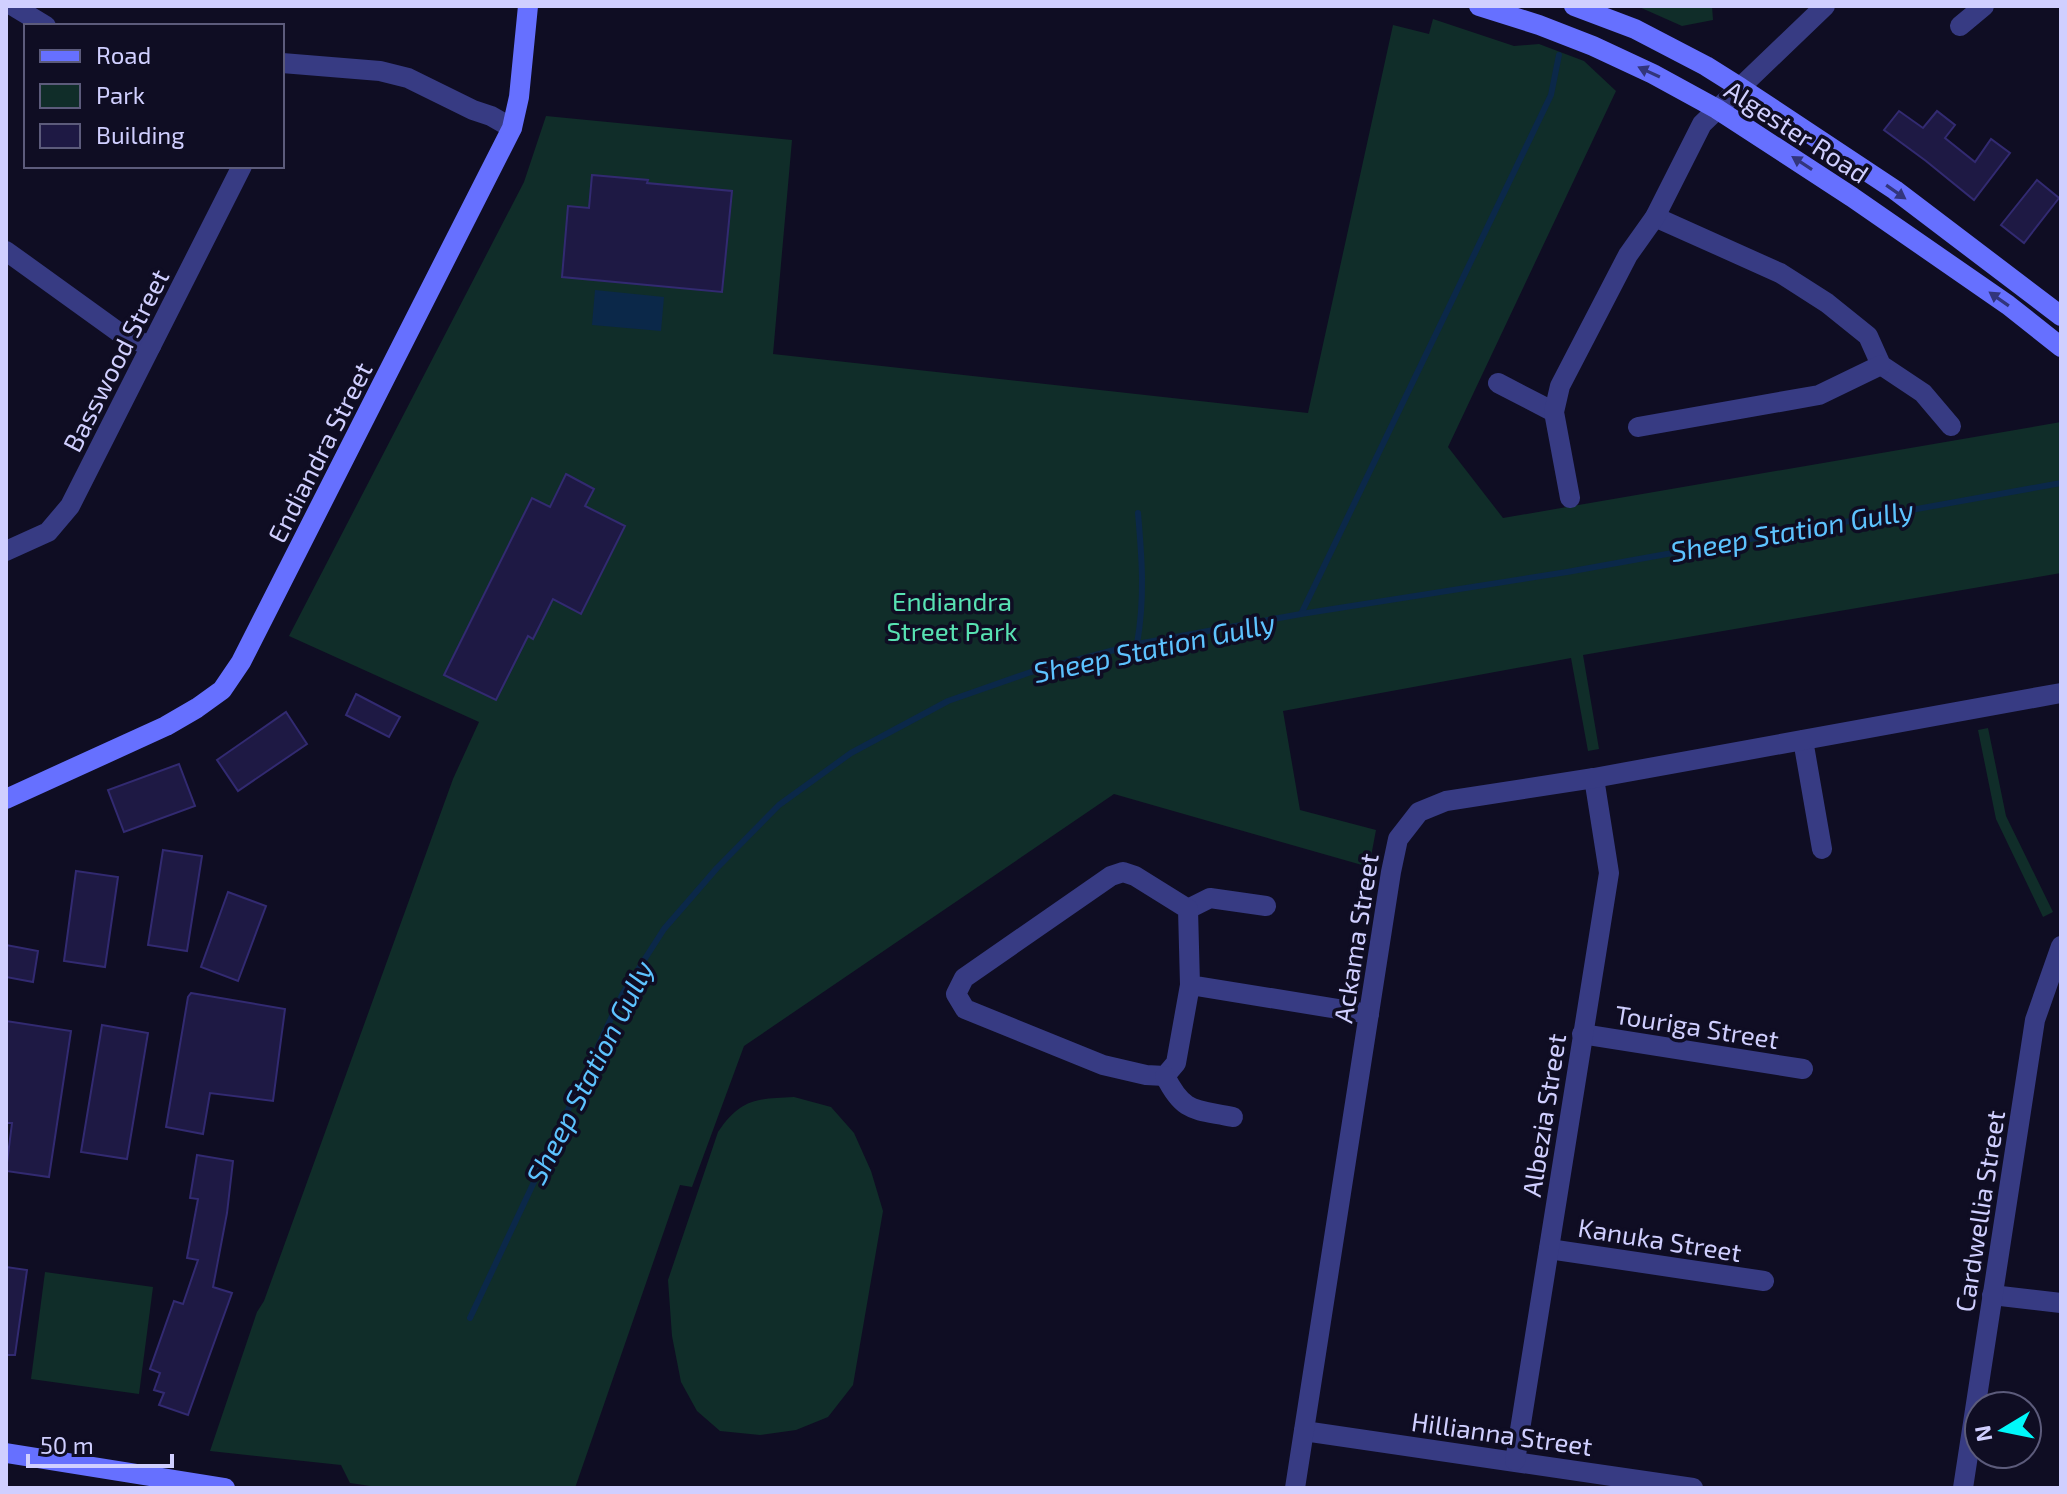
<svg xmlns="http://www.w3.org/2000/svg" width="2067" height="1494" font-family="'Exo 2',sans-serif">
	<rect width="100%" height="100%" fill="#0f0d23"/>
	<g fill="#102d29">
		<polygon points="1637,6 1712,6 1713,20 1682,26"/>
		<polygon points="1433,19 1514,46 1539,44 1584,61 1616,91 1448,447 1503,518 2061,422 2061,573 1583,655 1599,749 1588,751 1571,658 1283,711 1300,810 1376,830 1369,867 1114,794 744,1046 692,1187 680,1185 575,1488 384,1488 350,1483 341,1465 210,1451 257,1312 264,1301 453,779 479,722 289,636 524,182 546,116 792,140 773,354 1308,413 1393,25 1429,34"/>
		<polygon points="1988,728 2006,816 2053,912 2043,917 1996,819 1978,730"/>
		<path d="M794,1097L831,1107L854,1133L871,1171L883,1211L853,1385L828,1417L796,1430L760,1435L720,1431L697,1411L681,1382L672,1336L668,1280L718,1132C741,1098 756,1099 794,1097Z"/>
		<polygon points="45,1272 153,1287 139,1394 31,1379"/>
	</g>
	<polygon fill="#0b2849" points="595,290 664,297 661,331 592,325"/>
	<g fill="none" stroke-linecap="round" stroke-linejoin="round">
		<g stroke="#0b2849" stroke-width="6">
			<polyline points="1301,614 1551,95 1559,55"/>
			<path d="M1137,644C1145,598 1142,559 1138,513"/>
			<polyline points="470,1318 623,993 664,929 717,868 779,805 851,753 948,701 1031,672 1137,644 1301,614 1567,572 2061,483"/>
		</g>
	</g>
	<g fill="#1e1944" stroke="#322a71" stroke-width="2">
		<polygon points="1899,111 1923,128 1937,111 1955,125 1945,138 1975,162 1991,139 2010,153 1974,200 1926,161 1884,130"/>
		<polygon points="592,175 648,180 647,183 732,191 722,292 562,277 568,206 589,208"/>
		<polygon points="2037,180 2059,198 2024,243 2001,225"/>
		<polygon points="566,474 594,489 585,506 625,526 581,614 553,599 533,639 528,636 496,700 444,675 532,498 550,507"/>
		<polygon points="356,694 400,717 389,737 346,715"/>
		<polygon points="286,712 307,744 238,791 217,760"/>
		<polygon points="179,764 195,806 124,832 108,790"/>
		<polygon points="163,850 202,856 187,951 148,945"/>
		<polygon points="76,871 118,877 105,967 64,961"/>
		<polygon points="228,892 266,906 238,981 201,967"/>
		<polygon points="6,945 38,951 33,982 6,977"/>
		<polygon points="191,993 285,1009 273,1101 210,1093 203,1134 166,1127 188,997"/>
		<polygon points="6,1021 71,1031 49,1177 6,1171 12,1123 6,1123"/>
		<polygon points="102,1025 148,1033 127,1159 81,1152"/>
		<polygon points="197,1155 233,1161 227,1213 213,1287 232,1293 188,1415 159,1405 164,1393 154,1390 160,1373 150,1369 174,1301 183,1304 198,1260 187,1258 198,1199 190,1198"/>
		<polygon points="6,1267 27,1270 15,1355 6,1355"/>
	</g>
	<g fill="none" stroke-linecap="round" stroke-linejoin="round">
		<g stroke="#373b83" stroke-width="20">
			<polyline points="13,6 46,26"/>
			<polyline points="1960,26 1984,6"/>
			<polyline points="282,63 380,71 408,78 473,110 491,116 512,128"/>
			<polyline points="1655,217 1780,273 1827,303 1868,336 1881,365 1923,393 1951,426"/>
			<polyline points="6,251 124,336 151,346"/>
			<polyline points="1498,383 1554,412"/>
			<polyline points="1638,427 1819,395 1881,365"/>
			<polyline points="1570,498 1554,412 1560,386 1628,255 1655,217 1702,124 1825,6"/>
			<polyline points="6,551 48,532 70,506 242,166"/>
			<polyline points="1803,740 1822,849"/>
			<polyline points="1188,909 1210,898 1266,906"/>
			<polyline points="1190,985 1176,1063 1165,1076 1146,1075 1103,1065 965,1009 956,994 964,978 1111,876 1123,872 1135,876 1188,909 1190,985 1369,1014"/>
			<polyline points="1582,1034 1803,1069"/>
			<path d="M1165,1076C1184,1114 1195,1109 1233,1117"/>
			<polyline points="1549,1249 1764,1281"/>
			<polyline points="1992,1295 2061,1303"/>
			<polyline points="1304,1431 1693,1488"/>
			<polyline points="1515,1461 1609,873 1594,778"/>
			<polyline points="1295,1488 1391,872 1398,839 1419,812 1446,801 1594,778 2061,693"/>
			<polyline points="1963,1488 2035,1020 2061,946"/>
		</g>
		<g stroke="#6670ff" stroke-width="20">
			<polyline points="1479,6 1539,25 1593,46 1653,74 1717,109 1852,197 2008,305 2061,347"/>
			<polyline points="1574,6 1635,29 1706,66 1741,88 1895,190 2061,316"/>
			<polyline points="6,799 166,726 197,708 222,690 241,662 512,128 519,97 528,6"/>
			<polyline points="6,1453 225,1488"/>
		</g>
	</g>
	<defs><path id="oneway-solid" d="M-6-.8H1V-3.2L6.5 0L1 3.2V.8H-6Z" transform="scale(2)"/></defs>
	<g fill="#32357b">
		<use href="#oneway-solid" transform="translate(1649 72) rotate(-155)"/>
		<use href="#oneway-solid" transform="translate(1802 163) rotate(-147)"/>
		<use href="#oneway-solid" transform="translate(1896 192) rotate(35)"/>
		<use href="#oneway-solid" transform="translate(1999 299) rotate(-145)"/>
	</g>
	<g text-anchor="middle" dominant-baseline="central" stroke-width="7" stroke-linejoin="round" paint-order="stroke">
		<g font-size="26" fill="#d0cfff" stroke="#0f0d23">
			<text transform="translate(1797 131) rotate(33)">Algester Road</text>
			<text transform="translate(115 360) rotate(-63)">Basswood Street</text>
			<text transform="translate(319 452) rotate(-63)">Endiandra Street</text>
			<text transform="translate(1355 938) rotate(-81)">Ackama Street</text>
			<text transform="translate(1697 1026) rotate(9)">Touriga Street</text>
			<text transform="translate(1543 1115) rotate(-81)">Albezia Street</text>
			<text transform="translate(1979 1211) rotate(-81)">Cardwellia Street</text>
			<text transform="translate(1660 1239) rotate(9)">Kanuka Street</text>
			<text transform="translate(1502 1433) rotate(8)">Hillianna Street</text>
		</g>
		<g font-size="26" fill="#58e2b3" stroke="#0f0d23">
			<text x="952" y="600">Endiandra<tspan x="952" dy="30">Street Park</tspan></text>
		</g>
		<g font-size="28" font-style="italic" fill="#5dc3ff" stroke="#0f0d23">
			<text transform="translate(1792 530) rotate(-10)">Sheep Station Gully</text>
			<text transform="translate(1154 647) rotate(-12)">Sheep Station Gully</text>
			<text transform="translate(589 1072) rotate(-63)">Sheep Station Gully</text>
		</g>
	</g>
	<rect width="2067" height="1494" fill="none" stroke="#d0cfff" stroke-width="16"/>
	<rect x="24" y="24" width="260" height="144" fill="#0f0d23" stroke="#5c5b7b" stroke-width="2"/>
	<rect x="40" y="50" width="40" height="12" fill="#6670ff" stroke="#5c5b7b" stroke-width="2"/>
	<text x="96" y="64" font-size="24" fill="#d0cfff">Road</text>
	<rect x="40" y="84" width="40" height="24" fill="#102d29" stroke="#5c5b7b" stroke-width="2"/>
	<text x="96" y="104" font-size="24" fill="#d0cfff">Park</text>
	<rect x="40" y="124" width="40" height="24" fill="#1e1944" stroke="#5c5b7b" stroke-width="2"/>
	<text x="96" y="144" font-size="24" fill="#d0cfff">Building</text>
	<g transform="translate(2003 1430) rotate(260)"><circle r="38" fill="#0f0d23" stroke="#5c5b7b" stroke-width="2"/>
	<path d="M0-6L14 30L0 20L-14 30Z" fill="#00f8fa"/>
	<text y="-12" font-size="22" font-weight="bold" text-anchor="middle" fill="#d0cfff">N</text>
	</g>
	<path d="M28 1454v12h144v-12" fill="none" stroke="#d0cfff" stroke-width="4"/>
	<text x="40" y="1454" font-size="24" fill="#d0cfff" stroke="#0f0d23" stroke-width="6" paint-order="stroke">50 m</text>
</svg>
